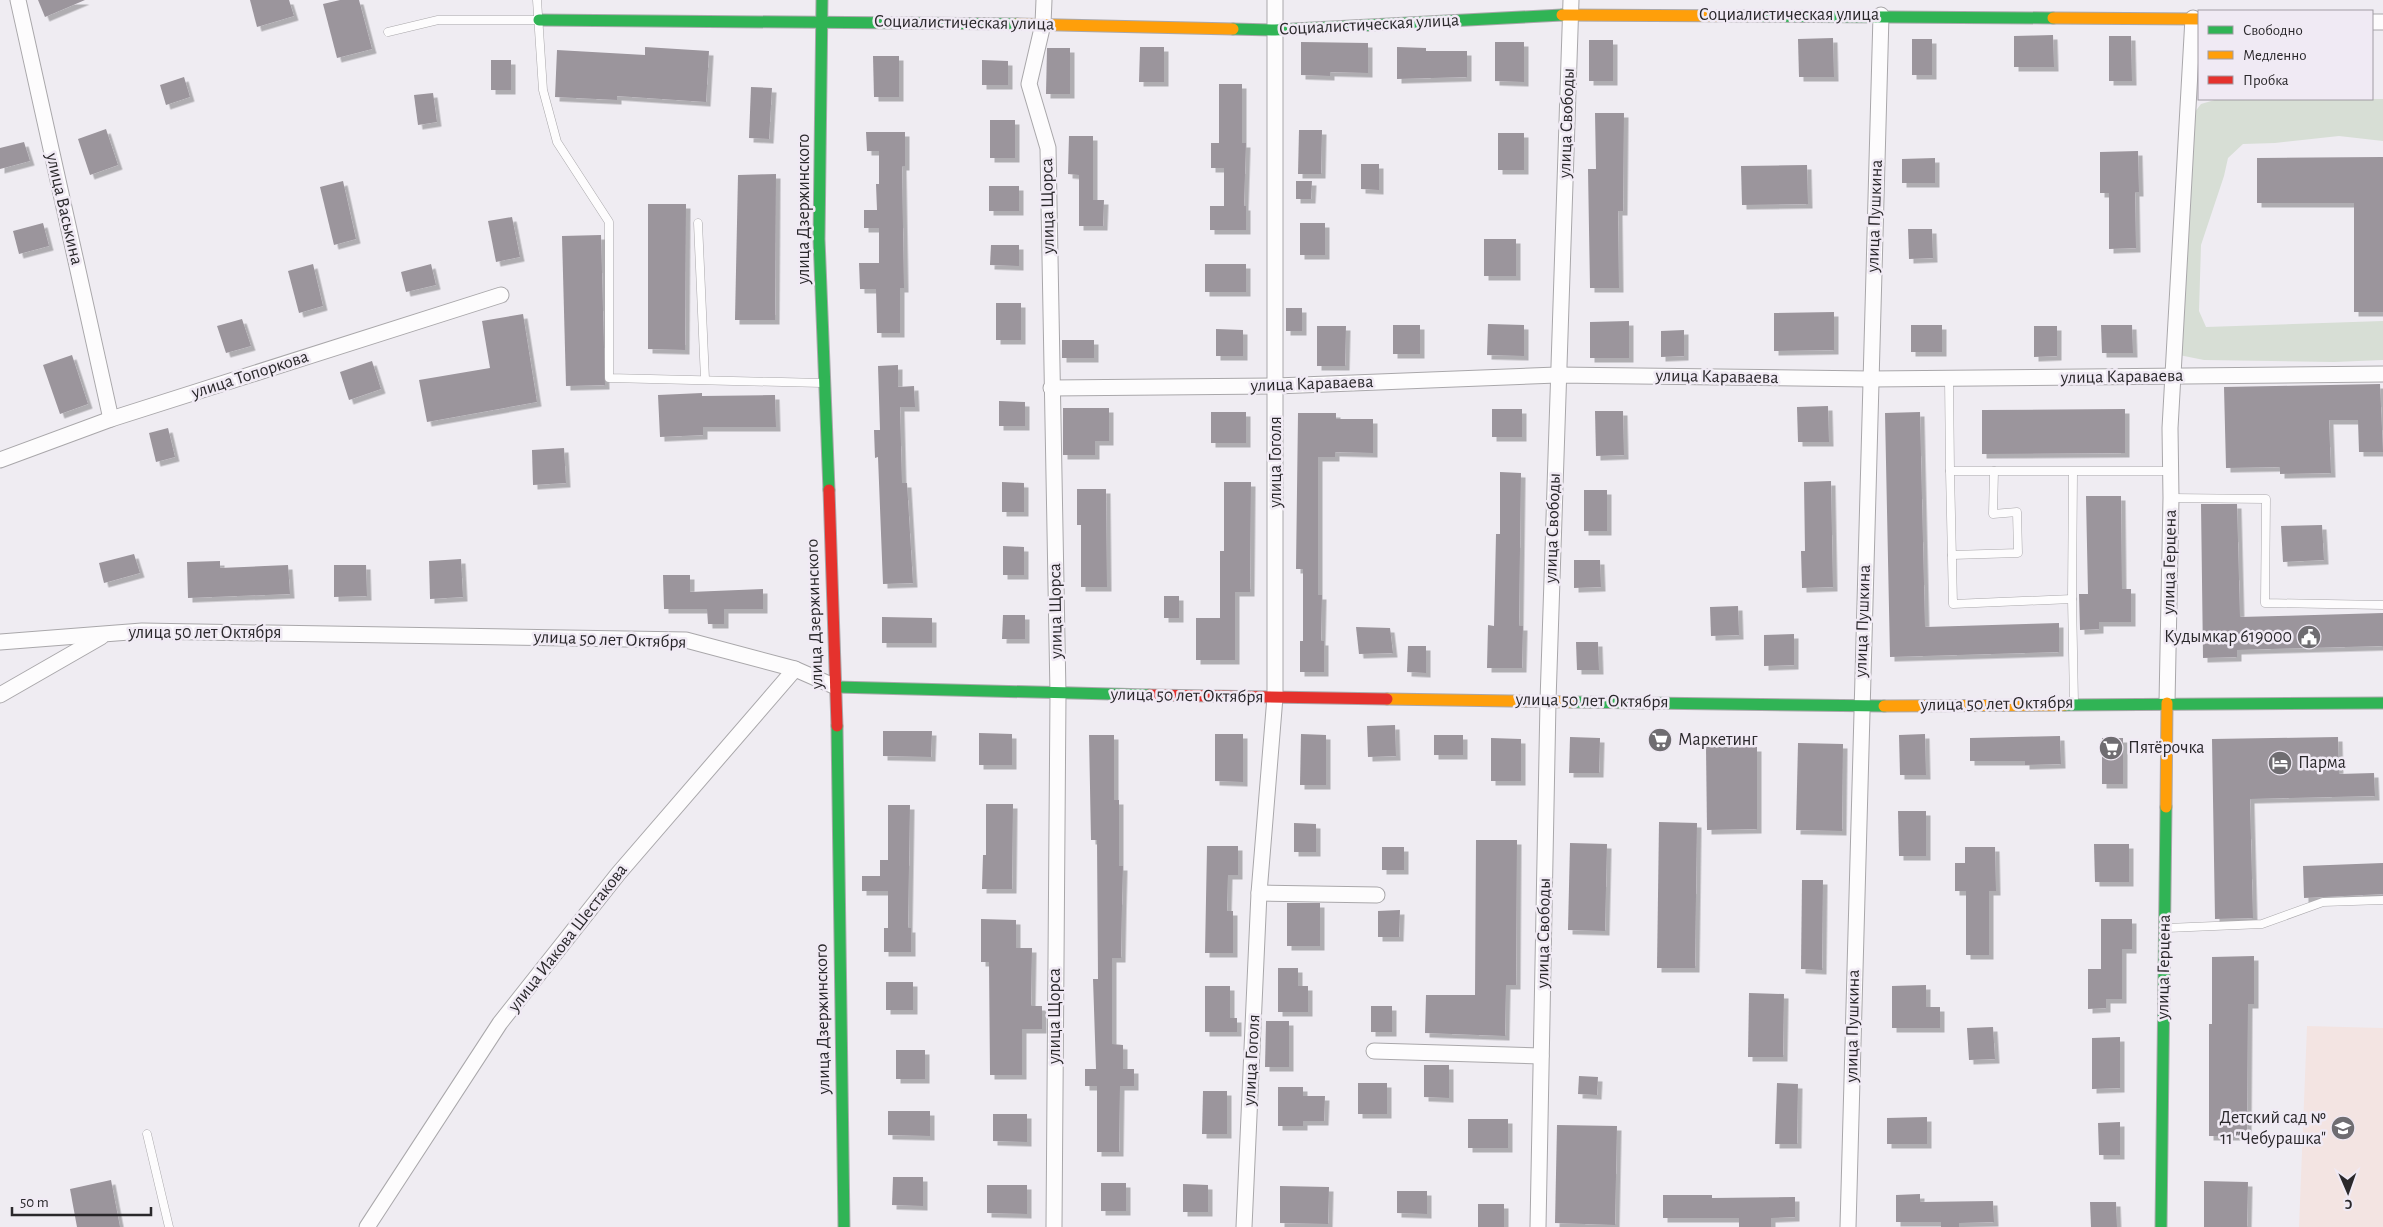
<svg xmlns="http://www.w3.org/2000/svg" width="2383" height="1227" font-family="'Alegreya Sans',sans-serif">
	<defs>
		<filter id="shadow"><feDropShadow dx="4.5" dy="4.5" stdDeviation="0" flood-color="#0004"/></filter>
	</defs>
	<rect width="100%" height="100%" fill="#efecf2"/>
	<polygon fill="#f3e4e2" points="2307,1026 2383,1028 2383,1227 2299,1227"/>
	<polygon fill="#d7ded5" points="2218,99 2383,99 2383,141 2339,136 2275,143 2243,144 2228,158 2224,176 2201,245 2199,311 2206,327 2383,321 2383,360 2334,362 2204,360 2179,355 2191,117 2201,104"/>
	<g fill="#9b959c" filter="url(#shadow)">
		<polygon points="38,0 85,0 45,17"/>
		<polygon points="250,0 289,0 294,16 257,27"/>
		<polygon points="340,0 359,0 372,49 337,58 323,4"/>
		<polygon points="2053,35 2054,67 2014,67 2014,36"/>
		<polygon points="2109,36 2131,36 2132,81 2109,81"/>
		<polygon points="1833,38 1834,77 1799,77 1798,39"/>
		<rect x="1912" y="39" width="20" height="36"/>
		<rect x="1589" y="40" width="24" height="41"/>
		<polygon points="1301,42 1368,43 1368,73 1330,72 1330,76 1301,75"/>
		<polygon points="1495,42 1524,42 1524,82 1495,81"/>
		<polygon points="645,47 709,51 706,102 617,96 617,100 555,97 557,50 645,55"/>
		<polygon points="1140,47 1164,47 1164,82 1139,82"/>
		<polygon points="1397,47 1426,48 1426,51 1467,51 1467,77 1397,79"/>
		<polygon points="1047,48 1070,48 1070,94 1046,94"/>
		<polygon points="873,56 899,56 899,97 874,97"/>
		<rect x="491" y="60" width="20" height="30"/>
		<polygon points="982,60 1008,61 1008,85 982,85"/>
		<polygon points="184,77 190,97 166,105 160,85"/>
		<polygon points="1219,84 1242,84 1242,143 1246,143 1244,206 1246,206 1246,230 1210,230 1210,206 1224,206 1224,168 1211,168 1211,143 1219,143"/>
		<polygon points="751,87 772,88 769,139 749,138"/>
		<polygon points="433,93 437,122 418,125 414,95"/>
		<polygon points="1595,113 1624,113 1623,211 1618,211 1619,288 1590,288 1588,169 1596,169"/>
		<rect x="990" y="120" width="25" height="38"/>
		<polygon points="106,129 118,165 90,175 78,139"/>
		<polygon points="1299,130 1322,130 1321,174 1298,174"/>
		<polygon points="866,132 905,132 905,166 902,166 904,288 900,288 900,333 877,333 876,289 860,289 859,263 879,263 879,228 864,228 864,210 877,210 876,184 879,184 879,151 867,151"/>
		<rect x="1498" y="133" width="26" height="37"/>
		<polygon points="1069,136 1093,136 1093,200 1104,200 1103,226 1079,226 1079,175 1068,174"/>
		<polygon points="24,142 30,161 0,169 0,148"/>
		<polygon points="2138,151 2139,192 2135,192 2136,248 2109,249 2109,193 2100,193 2100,152"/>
		<polygon points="2383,157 2383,312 2354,312 2354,203 2257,203 2257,158"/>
		<polygon points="1935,158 1935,183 1902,183 1902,159"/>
		<polygon points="1361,164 1379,164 1379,190 1361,189"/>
		<polygon points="1807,165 1808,204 1742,205 1741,166"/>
		<polygon points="776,174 775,320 735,320 738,175"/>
		<polygon points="343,181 356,239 334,245 320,187"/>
		<polygon points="1296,181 1312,181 1311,199 1296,199"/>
		<rect x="989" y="186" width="30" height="25"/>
		<polygon points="648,204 686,204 685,350 648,349"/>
		<polygon points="512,217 520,257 496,262 488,221"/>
		<polygon points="43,223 49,246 19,254 13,231"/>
		<rect x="1300" y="223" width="25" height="32"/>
		<polygon points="1908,229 1932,229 1933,258 1909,259"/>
		<polygon points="601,235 605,385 566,386 562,236"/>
		<rect x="1484" y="239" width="32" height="37"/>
		<polygon points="991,245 1019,245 1019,266 990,265"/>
		<polygon points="313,264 323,306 299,313 288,271"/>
		<polygon points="431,264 436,285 406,292 401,272"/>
		<rect x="1205" y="264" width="41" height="28"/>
		<rect x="996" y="303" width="25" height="37"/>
		<rect x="1286" y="308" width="16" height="23"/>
		<polygon points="1834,312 1834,350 1774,351 1774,313"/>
		<polygon points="523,314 537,402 427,422 419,380 490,368 482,321"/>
		<polygon points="242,319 251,346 226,353 217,326"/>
		<polygon points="1629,321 1629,358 1590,358 1590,322"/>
		<polygon points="1488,324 1524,325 1524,356 1487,355"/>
		<rect x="1393" y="325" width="27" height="29"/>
		<rect x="1911" y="325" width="31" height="27"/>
		<polygon points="2101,325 2132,325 2133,353 2102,353"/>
		<polygon points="1317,326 1346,326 1345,366 1317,366"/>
		<polygon points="2034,326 2057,326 2057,356 2034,357"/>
		<polygon points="1216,329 1243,330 1243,356 1216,356"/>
		<polygon points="1684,330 1684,356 1661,357 1661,331"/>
		<rect x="1062" y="340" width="32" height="18"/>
		<polygon points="72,355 88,404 60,414 43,365"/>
		<polygon points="372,361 381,389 349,400 340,372"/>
		<polygon points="898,365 898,387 914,386 915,407 900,407 902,483 907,483 913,583 883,584 878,457 875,458 874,430 880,430 878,366"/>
		<polygon points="2380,384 2383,452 2359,452 2358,420 2329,420 2331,473 2280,474 2280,467 2226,468 2224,387"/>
		<polygon points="702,393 702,396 775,395 776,427 703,427 703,435 660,437 658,395"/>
		<polygon points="999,401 1025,402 1025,426 999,426"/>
		<polygon points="1828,406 1829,442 1798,442 1797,407"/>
		<polygon points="1063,408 1109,408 1109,441 1095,441 1095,455 1063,455"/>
		<rect x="1492" y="409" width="30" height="28"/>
		<polygon points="2125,409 2125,453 1982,454 1982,410"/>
		<polygon points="1595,411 1623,411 1624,455 1596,456"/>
		<rect x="1211" y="412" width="35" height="31"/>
		<polygon points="1920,412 1925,627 2059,623 2059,652 1890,657 1885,413"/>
		<polygon points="1298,413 1336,413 1336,419 1373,419 1373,453 1335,452 1335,457 1318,457 1318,595 1322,595 1321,641 1324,641 1324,672 1300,672 1300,641 1303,641 1303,569 1296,569"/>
		<polygon points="168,428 175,457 156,462 149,433"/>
		<polygon points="564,448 566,483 533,485 532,450"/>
		<polygon points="1500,472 1521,473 1519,626 1523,626 1522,668 1487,668 1488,625 1494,626 1496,534 1500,534"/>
		<polygon points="1831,481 1833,587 1802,588 1801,551 1805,551 1804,482"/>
		<polygon points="1002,482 1024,483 1024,512 1002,512"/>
		<polygon points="1224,482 1251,482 1250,592 1235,592 1235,660 1196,660 1196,618 1220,618 1220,551 1224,551"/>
		<polygon points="1077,489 1106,489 1107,587 1081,587 1081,525 1077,525"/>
		<rect x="1584" y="490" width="23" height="41"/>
		<polygon points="2086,496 2121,496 2122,589 2131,589 2131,622 2099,622 2099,629 2080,630 2079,594 2088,594"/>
		<polygon points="2201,504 2237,504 2240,617 2383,613 2383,646 2237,650 2237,657 2203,658"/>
		<polygon points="2322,525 2324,560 2283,562 2281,526"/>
		<polygon points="1003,546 1024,547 1024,575 1003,575"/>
		<polygon points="134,554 140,573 104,583 99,563"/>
		<polygon points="461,559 463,597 430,599 429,561"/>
		<polygon points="1574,560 1600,560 1601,587 1574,588"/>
		<polygon points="220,561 220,568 288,565 290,594 188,598 187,562"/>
		<polygon points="334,565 366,565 367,596 334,597"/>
		<polygon points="663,575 690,575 690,592 763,589 763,609 724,609 724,624 708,624 707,609 664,609"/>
		<rect x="1164" y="596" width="15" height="22"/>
		<polygon points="1738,606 1739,635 1711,636 1710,607"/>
		<polygon points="1003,615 1025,615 1025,639 1002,639"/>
		<polygon points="882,617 932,618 932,643 882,643"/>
		<polygon points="1356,627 1390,628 1393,653 1359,654"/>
		<polygon points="1794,634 1794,665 1764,666 1764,635"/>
		<polygon points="1576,642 1598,642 1599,670 1577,670"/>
		<polygon points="1408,646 1426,646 1426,673 1407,672"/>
		<polygon points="1395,725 1396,756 1368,757 1367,726"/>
		<polygon points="883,731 932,731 931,757 883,756"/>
		<polygon points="979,733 1012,734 1012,765 979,765"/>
		<polygon points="1215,734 1243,734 1243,782 1215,781"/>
		<polygon points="1301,734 1326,735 1326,785 1300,785"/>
		<polygon points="1925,734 1926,775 1900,775 1899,735"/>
		<polygon points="1089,735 1114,735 1114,800 1119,800 1119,866 1123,866 1122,905 1121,958 1112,958 1112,1044 1123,1045 1123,1069 1134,1069 1134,1086 1120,1086 1119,1152 1097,1152 1097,1086 1085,1086 1085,1069 1096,1069 1093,979 1098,979 1097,840 1091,840"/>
		<rect x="1434" y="735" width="29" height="20"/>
		<polygon points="2060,736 2061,764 2025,765 2025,761 1970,761 1970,738"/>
		<polygon points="1570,737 1600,738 1599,773 1569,773"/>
		<polygon points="2338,737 2339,774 2374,773 2375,796 2250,799 2253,918 2215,919 2212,739"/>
		<polygon points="1491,738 1521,739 1521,781 1491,781"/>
		<rect x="2102" y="738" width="21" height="46"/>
		<polygon points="1798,743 1843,744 1842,831 1796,830"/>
		<polygon points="1706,747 1757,747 1757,829 1707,830"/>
		<polygon points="986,804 1013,804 1012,889 982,889 983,855 986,855"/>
		<polygon points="888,805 910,805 908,928 911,928 911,952 884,952 884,928 888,928 888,891 862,891 862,876 880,876 880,860 888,860"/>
		<polygon points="1898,811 1926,811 1926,856 1899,856"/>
		<polygon points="1659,822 1697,823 1695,968 1657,968"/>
		<polygon points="1294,823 1316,824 1316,852 1294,852"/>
		<polygon points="1476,840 1517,840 1516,985 1506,985 1505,1036 1425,1033 1426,995 1475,995"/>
		<polygon points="1570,843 1607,844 1605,931 1568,930"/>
		<polygon points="2094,844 2129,844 2129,882 2095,882"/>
		<polygon points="1207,846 1238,846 1238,875 1228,875 1227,911 1233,911 1233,953 1205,953"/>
		<rect x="1382" y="847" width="22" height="23"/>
		<polygon points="1965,847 1995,847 1996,891 1989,891 1989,955 1966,955 1966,891 1955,891 1955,863 1965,863"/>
		<polygon points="2383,863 2383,894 2304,898 2303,866"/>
		<polygon points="1802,880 1823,880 1822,970 1801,969"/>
		<rect x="1287" y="903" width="33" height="43"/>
		<polygon points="1400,910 1399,937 1378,937 1378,911"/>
		<polygon points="981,919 1016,920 1016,948 1032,948 1031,1006 1042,1006 1042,1029 1022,1029 1022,1075 990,1075 989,962 981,962"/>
		<polygon points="2101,919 2132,919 2132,949 2122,949 2122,999 2106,999 2106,1008 2088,1009 2088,969 2101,969"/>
		<polygon points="2254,956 2254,1004 2248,1004 2247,1136 2209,1136 2209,1024 2212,1024 2212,957"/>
		<polygon points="1278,968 1298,968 1298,986 1308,986 1308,1012 1278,1012"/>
		<rect x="886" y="982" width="27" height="28"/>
		<polygon points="1926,985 1926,1007 1940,1007 1940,1028 1892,1028 1892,986"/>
		<polygon points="1205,986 1230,986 1230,1018 1237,1018 1237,1032 1205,1032"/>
		<polygon points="1749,993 1784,994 1783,1057 1748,1057"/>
		<rect x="1371" y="1006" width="21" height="26"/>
		<polygon points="1266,1021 1289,1021 1289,1067 1265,1067"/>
		<polygon points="1993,1027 1995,1059 1969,1060 1967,1028"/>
		<polygon points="2120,1037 2120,1088 2092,1089 2092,1038"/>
		<rect x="896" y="1050" width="29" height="29"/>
		<polygon points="1424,1065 1449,1065 1449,1098 1424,1097"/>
		<polygon points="1579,1076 1598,1077 1597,1095 1578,1094"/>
		<rect x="1358" y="1083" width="29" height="31"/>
		<polygon points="1777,1083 1798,1084 1797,1144 1775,1144"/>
		<polygon points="1278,1087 1303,1087 1303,1096 1325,1096 1324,1121 1303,1121 1303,1126 1278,1126"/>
		<polygon points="1203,1091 1227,1091 1227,1134 1202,1134"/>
		<polygon points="888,1111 930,1111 930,1136 888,1135"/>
		<polygon points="993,1114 1027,1114 1027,1142 993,1141"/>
		<polygon points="1927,1117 1927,1144 1887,1144 1887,1118"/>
		<rect x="1468" y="1119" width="40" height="29"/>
		<polygon points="2120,1122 2120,1155 2099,1155 2098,1123"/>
		<polygon points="1557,1125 1617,1126 1615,1225 1555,1223"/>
		<polygon points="893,1177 923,1177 923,1206 892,1205"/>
		<polygon points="111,1180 120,1227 77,1227 70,1189"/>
		<polygon points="2204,1181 2248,1182 2247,1227 2204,1227"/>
		<rect x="1101" y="1183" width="25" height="28"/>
		<polygon points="1183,1184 1208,1185 1208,1212 1183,1212"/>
		<polygon points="987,1185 1027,1185 1027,1214 987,1213"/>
		<polygon points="1280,1186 1329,1187 1328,1224 1280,1223"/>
		<polygon points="1397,1191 1427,1191 1427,1214 1397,1213"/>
		<polygon points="1920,1194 1920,1202 1993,1201 1994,1222 1959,1223 1959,1227 1941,1227 1941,1222 1896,1222 1896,1195"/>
		<polygon points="1663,1195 1712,1195 1712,1198 1795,1197 1795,1217 1771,1218 1771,1227 1739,1227 1739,1218 1663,1218"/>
		<polygon points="2090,1202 2116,1202 2117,1227 2091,1227"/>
		<rect x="1478" y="1204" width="26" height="23"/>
	</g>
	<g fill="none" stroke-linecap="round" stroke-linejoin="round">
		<g stroke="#a9a7aa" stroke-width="9">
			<g id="lane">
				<polyline points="537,0 543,90 557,142 609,222 609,378 822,383"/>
				<polyline points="388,32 438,20 537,20"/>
				<polyline points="698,223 705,379"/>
				<polyline points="1949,379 1950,471 2171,471"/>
				<polyline points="1950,471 1953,604 2072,599 2074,703"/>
				<polyline points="2171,498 2266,499 2265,603 2383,605"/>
				<polyline points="1952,555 2018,553 2017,512 1993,514 1994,471"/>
				<polyline points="2072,599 2073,472"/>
				<polyline points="2167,928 2262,924 2323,902 2383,900"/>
				<polyline points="147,1134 169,1227"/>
			</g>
		</g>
		<g stroke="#a9a7aa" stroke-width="17">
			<g id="street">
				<polyline points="18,0 111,419"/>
				<polyline points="1044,0 1043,24 1029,84 1048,148 1058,694 1054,1227"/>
				<polyline points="2372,22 2383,22"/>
				<polyline points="1051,388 1276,386 1557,375 1870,379 2383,374"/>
				<polyline points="0,460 111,419 501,295"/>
				<polyline points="0,642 142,631 686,640 795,669 836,687"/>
				<polyline points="0,695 101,637"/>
				<polyline points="2167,703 2171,498 2170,428 2193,18"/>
				<polyline points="1259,893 1377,895"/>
				<polyline points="1374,1051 1541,1056"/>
				<polyline points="367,1227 500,1023 618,874 795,669"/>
				<polyline points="1244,1227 1259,893 1275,697 1275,0"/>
				<polyline points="1538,1227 1548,701 1571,0"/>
				<polyline points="1848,1227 1881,15"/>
			</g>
		</g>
		<g stroke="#a9a7aa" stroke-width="13">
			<g id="fast">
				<polyline points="822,0 819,239 829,490"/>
				<polyline points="1747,16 2053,18"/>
				<polyline points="539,20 1017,24"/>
				<polyline points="1233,29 1275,30 1562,15"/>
				<polyline points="836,687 1149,695"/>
				<polyline points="1571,702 1884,706"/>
				<polyline points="2065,705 2383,703"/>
				<polyline points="837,726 844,1227"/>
				<polyline points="2161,1227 2166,807"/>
			</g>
		</g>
		<g stroke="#a9a7aa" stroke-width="13">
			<g id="slow">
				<polyline points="1562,15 1747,16"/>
				<polyline points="2053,18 2199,19"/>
				<polyline points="1017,24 1233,29"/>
				<polyline points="1387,699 1571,702"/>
				<polyline points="1884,706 2065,705"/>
				<polyline points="2166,807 2167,703"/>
			</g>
		</g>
		<g stroke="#a9a7aa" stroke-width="13">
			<g id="jam">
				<polyline points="829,490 837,726"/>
				<polyline points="1149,695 1387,699"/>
			</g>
		</g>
		<use href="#lane" stroke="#fdfcfd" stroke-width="8"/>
		<use href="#street" stroke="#fdfcfd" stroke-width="15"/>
		<use href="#fast" stroke="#30b455" stroke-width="11"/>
		<use href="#slow" stroke="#ff9f0a" stroke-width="11"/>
		<use href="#jam" stroke="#e5322d" stroke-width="11"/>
	</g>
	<defs>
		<g id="civic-disc" transform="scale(1.25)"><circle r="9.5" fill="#6f6d71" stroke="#f0eaf4"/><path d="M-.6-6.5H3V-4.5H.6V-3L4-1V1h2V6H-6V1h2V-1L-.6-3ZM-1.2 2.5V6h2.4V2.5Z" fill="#fff"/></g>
		<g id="supermarket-disc" transform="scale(1.25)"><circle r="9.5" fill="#6f6d71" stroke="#f0eaf4"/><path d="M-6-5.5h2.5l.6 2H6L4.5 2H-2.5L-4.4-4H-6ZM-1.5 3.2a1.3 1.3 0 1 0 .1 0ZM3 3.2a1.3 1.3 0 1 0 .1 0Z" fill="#fff"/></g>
		<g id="hotel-disc" transform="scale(1.25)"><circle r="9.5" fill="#6f6d71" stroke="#f0eaf4"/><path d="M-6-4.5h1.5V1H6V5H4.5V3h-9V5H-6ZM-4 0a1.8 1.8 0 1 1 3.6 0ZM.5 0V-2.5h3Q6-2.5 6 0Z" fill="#fff"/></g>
		<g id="school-disc" transform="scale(1.25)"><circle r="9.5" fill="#6f6d71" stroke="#f0eaf4"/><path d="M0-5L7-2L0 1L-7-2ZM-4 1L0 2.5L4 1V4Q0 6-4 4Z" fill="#fff"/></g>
	</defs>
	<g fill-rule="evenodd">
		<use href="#civic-disc" x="2309" y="637"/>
		<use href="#supermarket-disc" x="1660" y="740"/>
		<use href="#supermarket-disc" x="2111" y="748"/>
		<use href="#hotel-disc" x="2280" y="763"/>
		<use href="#school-disc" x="2343" y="1128"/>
	</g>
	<g text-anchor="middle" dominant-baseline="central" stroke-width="5" stroke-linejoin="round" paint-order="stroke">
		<g font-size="18" fill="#2a282b" stroke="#f0eaf4">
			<text x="1789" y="15">Социалистическая улица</text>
			<text transform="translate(964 23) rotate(1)">Социалистическая улица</text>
			<text transform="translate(1369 25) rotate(-3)">Социалистическая улица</text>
			<text transform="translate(1567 123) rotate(-88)">улица Свободы</text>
			<text transform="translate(1048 206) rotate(-91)">улица Щорса</text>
			<text transform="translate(64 209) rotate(77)">улица Васькина</text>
			<text transform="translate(804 209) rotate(-90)">улица Дзержинского</text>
			<text transform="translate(1875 216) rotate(-88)">улица Пушкина</text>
			<text transform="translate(250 375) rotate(-18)">улица Топоркова</text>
			<text transform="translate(1717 377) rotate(1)">улица Караваева</text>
			<text transform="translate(2122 377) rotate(-1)">улица Караваева</text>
			<text transform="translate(1312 384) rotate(-2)">улица Караваева</text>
			<text transform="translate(1276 462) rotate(-90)">улица Гоголя</text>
			<text transform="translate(1553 528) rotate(-88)">улица Свободы</text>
			<text transform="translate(2170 562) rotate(-89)">улица Герцена</text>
			<text transform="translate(1056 611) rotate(-91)">улица Щорса</text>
			<text transform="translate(815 614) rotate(-92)">улица Дзержинского</text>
			<text transform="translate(1863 621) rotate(-88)">улица Пушкина</text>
			<text x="205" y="633">улица 50 лет Октября</text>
			<text transform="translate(610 640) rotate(2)">улица 50 лет Октября</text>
			<text transform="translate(1187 696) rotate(1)">улица 50 лет Октября</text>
			<text transform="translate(1592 701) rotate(1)">улица 50 лет Октября</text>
			<text transform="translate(1997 704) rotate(-1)">улица 50 лет Октября</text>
			<text transform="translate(1544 933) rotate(-89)">улица Свободы</text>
			<text transform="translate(568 938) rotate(-52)">улица Иакова Шестакова</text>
			<text transform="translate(2164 967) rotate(-89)">улица Герцена</text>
			<text transform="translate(1055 1016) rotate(-90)">улица Щорса</text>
			<text transform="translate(823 1019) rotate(-91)">улица Дзержинского</text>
			<text transform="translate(1853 1026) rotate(-89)">улица Пушкина</text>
			<text transform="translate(1252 1060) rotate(-87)">улица Гоголя</text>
		</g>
		<g font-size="18" fill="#2a282b" stroke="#f0eaf4" text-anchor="start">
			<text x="2292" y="637" text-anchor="end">Кудымкар 619000</text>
			<text x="1678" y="740">Маркетинг</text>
			<text x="2128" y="748">Пятёрочка</text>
			<text x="2298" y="763">Парма</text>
			<text x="2326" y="1118" text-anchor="end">Детский сад №<tspan x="2326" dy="21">11 "Чебурашка"</tspan></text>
		</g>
	</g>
	<rect x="2198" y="10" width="175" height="90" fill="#f0eaf4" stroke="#a19ca4"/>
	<rect x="2208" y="26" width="25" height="8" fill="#30b455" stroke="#a19ca4"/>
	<text x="2243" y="35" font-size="15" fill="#2a282b">Свободно</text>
	<rect x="2208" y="51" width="25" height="8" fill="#ff9f0a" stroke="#a19ca4"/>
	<text x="2243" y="60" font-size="15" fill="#2a282b">Медленно</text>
	<rect x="2208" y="76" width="25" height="8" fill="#e5322d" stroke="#a19ca4"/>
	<text x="2243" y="85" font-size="15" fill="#2a282b">Пробка</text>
	<g transform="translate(2348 1192) rotate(178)" stroke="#f0eaf4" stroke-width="4" paint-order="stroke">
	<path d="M0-4L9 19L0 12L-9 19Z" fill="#2a282b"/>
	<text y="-8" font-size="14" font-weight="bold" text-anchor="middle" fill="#2a282b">С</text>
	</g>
	<path d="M12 1207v8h139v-8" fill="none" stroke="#2a282b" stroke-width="2.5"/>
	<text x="20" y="1207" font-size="15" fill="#2a282b" stroke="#f0eaf4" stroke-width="4" paint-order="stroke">50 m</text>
</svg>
